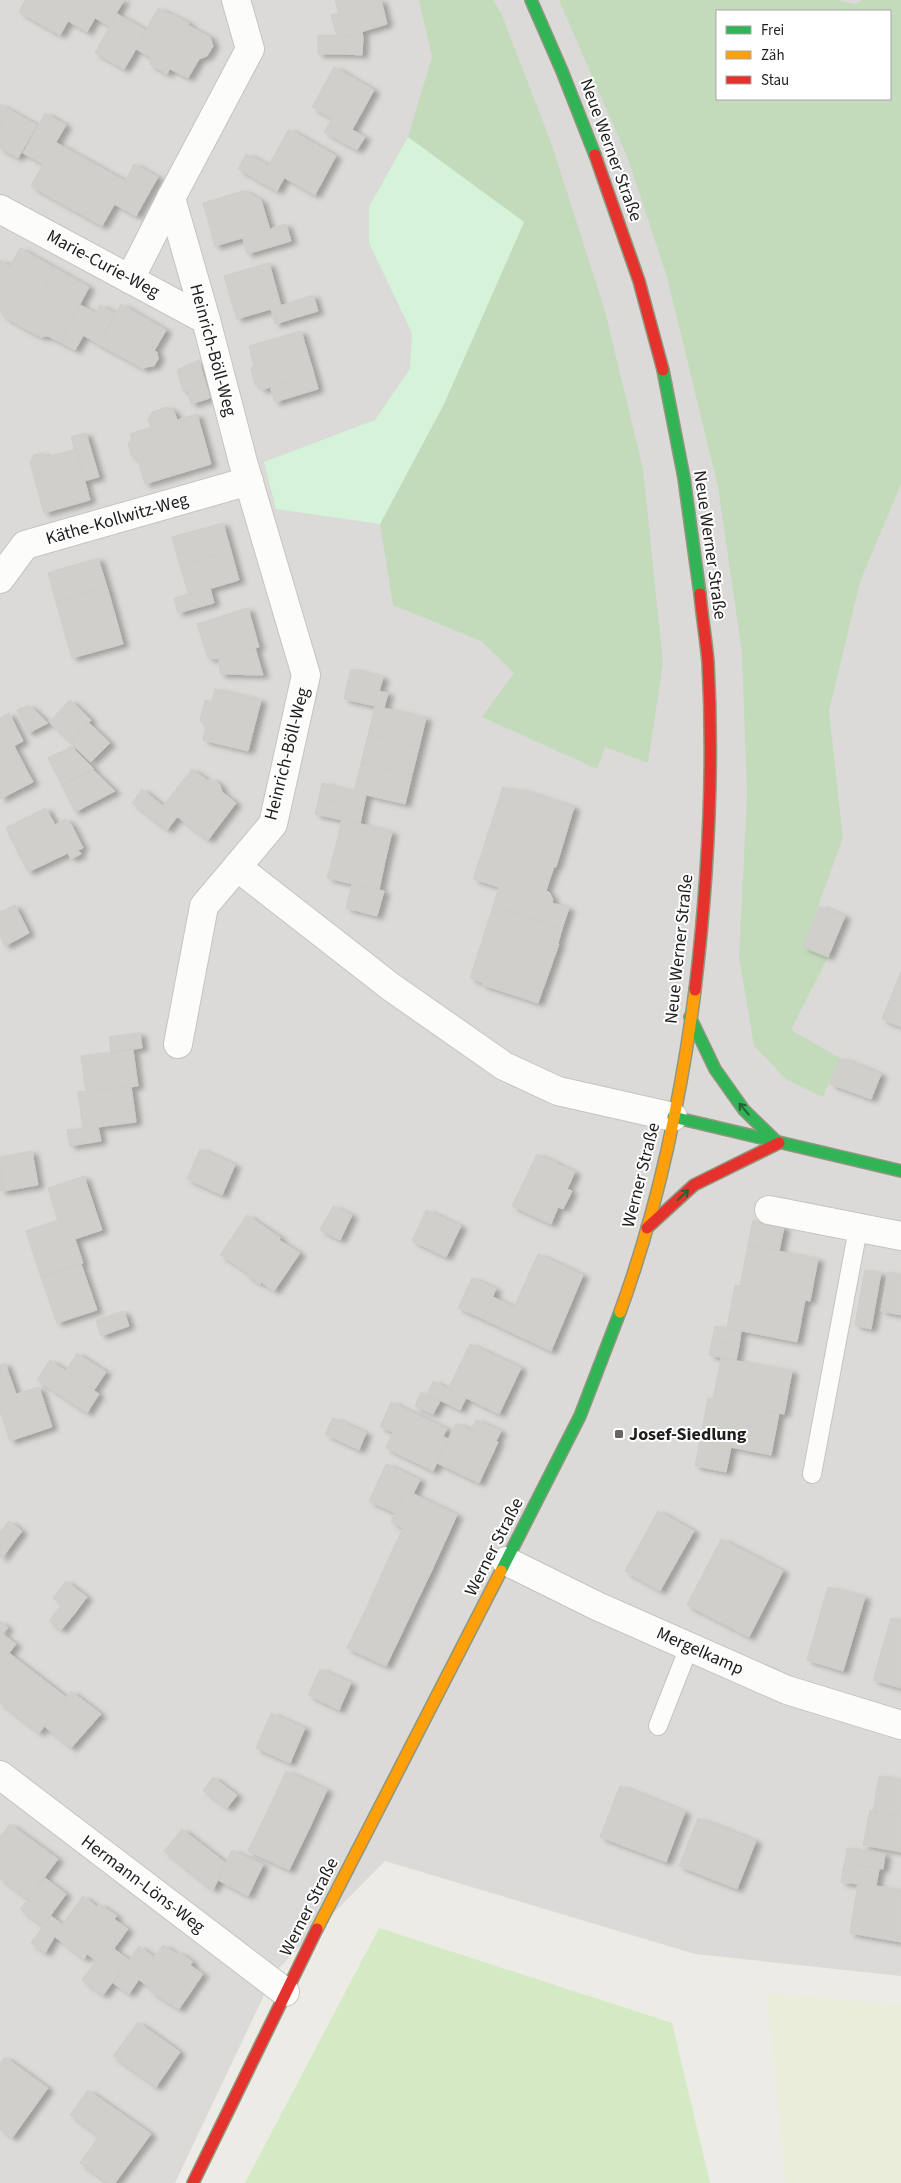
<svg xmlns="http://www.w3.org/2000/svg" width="901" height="2183" font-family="'Source Sans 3',sans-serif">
	<defs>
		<filter id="shadow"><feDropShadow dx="5.5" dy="3" stdDeviation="2.5" flood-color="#0004"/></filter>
	</defs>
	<rect width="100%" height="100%" fill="#ecebe6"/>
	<path fill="#dbdad8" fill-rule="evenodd" d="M0,0H901V1976L695,1954L385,1861L275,1972L175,2183H0ZM717,11H890V99H717Z"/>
	<polygon fill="#e9edd9" points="767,1993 901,2005 901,2183 786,2183"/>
	<polygon fill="#d4eac4" points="379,1928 672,2023 710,2183 245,2183"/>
	<g fill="#c3dbbb" fill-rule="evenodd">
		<polygon points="419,0 493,0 501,13 552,145 605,311 643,469 663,663 648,763 605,747 597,769 482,717 514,673 481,641 393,605 380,524 444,404 524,222 408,137 432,57"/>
		<path d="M559,0H837L856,4L862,0H901V484L860,582L829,711L843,838L803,947L828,957L791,1030L840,1058L823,1097L787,1080L754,1046L739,957L747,796L742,653L718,487L667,277L628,159ZM717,11H890V99H717Z"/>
	</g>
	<polygon fill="#d4f3d8" points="408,137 524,222 444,404 380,524 276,509 264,462 375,420 410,369 412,333 369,243 369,207"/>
	<g fill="#d0cfcb" stroke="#cfcdc7" filter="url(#shadow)">
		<polygon points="25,0 105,0 87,32 68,21 60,35 19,12"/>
		<polygon points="105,0 124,0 109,26 95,18"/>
		<polygon points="335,0 381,0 387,24 338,39 331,15 339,13"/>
		<polygon points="158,8 189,23 188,25 210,37 213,46 207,56 199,59 188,78 170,69 167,74 149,64 152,58 136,49"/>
		<polygon points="117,14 146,30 132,56 102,40"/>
		<polygon points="362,32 363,37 345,43 345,54 318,54 318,35 337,36 338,39"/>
		<polygon points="363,37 362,55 345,54 345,43"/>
		<polygon points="102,40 132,56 124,69 95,53"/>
		<polygon points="334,67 374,90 352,130 312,107"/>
		<polygon points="0,104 9,110 0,125"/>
		<polygon points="8,109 37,125 18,158 0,148 0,125"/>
		<polygon points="45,113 66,125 43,164 23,153"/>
		<polygon points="332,119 365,137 357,150 324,132"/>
		<polygon points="289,129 336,156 315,195 267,168"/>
		<polygon points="55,142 91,162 66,206 31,186"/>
		<polygon points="246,154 268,165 267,168 284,178 277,191 238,169"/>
		<polygon points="91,162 127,182 102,226 66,206"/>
		<polygon points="134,164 158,177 136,216 114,204"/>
		<polygon points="244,191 261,200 270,230 215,246 203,203"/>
		<polygon points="286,224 291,241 247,254 243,238"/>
		<polygon points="20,248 55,268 22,327 3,316 0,309 0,284"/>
		<polygon points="0,260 10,266 0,284"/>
		<polygon points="269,263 281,306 237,319 224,276"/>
		<polygon points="55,268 89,287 60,342 48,336 41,337 22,327"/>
		<polygon points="313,295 318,311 275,324 271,309"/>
		<polygon points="121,304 166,330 154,351 157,352 158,359 154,366 146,367 144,369 98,344"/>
		<polygon points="80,305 96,313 75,350 60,342"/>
		<polygon points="100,305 115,313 98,344 83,335"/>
		<polygon points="301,331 314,374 261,390 259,384 255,385 251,368 254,367 249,346"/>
		<polygon points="199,360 210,398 191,404 188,390 183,391 177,370"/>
		<polygon points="314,374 318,389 275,402 270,387"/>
		<polygon points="167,407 174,411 177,420 197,414 211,464 145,484 138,459 131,455 128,444 132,438 130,434 151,427 148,419 152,412"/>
		<polygon points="86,433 99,477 84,481 71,437"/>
		<polygon points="76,449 90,500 44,513 30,462 34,455 42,453 48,457"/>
		<polygon points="223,523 231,551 180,566 172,537"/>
		<polygon points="231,551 239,580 189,595 180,566"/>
		<polygon points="98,558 107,587 56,602 48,573"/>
		<polygon points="107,587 115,615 64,630 56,602"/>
		<polygon points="210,588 214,603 178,613 174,598"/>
		<polygon points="248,608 259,647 219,659 208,658 197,624"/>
		<polygon points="115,615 123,644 72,658 64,630"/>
		<polygon points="255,648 263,675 220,674 219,659"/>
		<polygon points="351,669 383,677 379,692 347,684"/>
		<polygon points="347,684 388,693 384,708 344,699"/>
		<polygon points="215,689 261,700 248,751 203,740 207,723 200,721 205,700 212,702"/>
		<polygon points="70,700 81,710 60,732 49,722"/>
		<polygon points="29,705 48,723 28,733 17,710"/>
		<polygon points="375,706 426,718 419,747 368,735"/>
		<polygon points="81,710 91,720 71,742 60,732"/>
		<polygon points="9,713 23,741 14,746 33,782 0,799 0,718"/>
		<polygon points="89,723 110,743 91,762 71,743"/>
		<polygon points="368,735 419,747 412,775 361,763"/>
		<polygon points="71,746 94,769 78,777 65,750"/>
		<polygon points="65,750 78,776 62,785 48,758"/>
		<polygon points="361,763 412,775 405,804 354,792"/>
		<polygon points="192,769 207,780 214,780 220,785 222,792 236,803 208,840 163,806"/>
		<polygon points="93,770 115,791 75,812 62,785"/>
		<polygon points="322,783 366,795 363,809 319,798"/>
		<polygon points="503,787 518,791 518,789 574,807 556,867 554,867 549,881 480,858"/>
		<polygon points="142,789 177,817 167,830 132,803"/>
		<polygon points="319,798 363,809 360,824 315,814"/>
		<polygon points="46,808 55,825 65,819 71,824 83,848 78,850 81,854 71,859 68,853 28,872 6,828"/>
		<polygon points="342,819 392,832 385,861 335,849"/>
		<polygon points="335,849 385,861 379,890 327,878"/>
		<polygon points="480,858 549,881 546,891 549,892 553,900 552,903 569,908 562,929 493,906 499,887 473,879"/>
		<polygon points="352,884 384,891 377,916 346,908"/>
		<polygon points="15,905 29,933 5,946 0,936 0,912"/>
		<polygon points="493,906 562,929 558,943 559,944 538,1003 483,985 483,983 470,978"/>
		<polygon points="819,906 845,916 828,957 803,947"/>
		<polygon points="901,972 901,1027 882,1019"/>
		<polygon points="140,1033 142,1048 111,1052 109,1037"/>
		<polygon points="133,1050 138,1086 86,1092 81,1056"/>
		<polygon points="840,1058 881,1074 871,1099 830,1084"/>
		<polygon points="131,1086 136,1122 83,1129 78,1092"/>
		<polygon points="98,1127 101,1141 70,1146 67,1130"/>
		<polygon points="200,1149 235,1165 222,1195 187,1179"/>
		<polygon points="32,1151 38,1185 4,1191 0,1157"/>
		<polygon points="537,1154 554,1162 555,1161 557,1164 575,1172 567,1189 572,1191 563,1209 558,1207 551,1224 512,1206"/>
		<polygon points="0,1167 4,1190 0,1191"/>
		<polygon points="84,1176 102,1230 75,1239 83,1263 41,1277 26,1231 58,1220 48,1188"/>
		<polygon points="333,1206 352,1215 340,1240 320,1230"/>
		<polygon points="426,1210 461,1226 446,1257 412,1241"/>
		<polygon points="247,1215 281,1238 279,1240 300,1253 274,1291 261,1282 260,1284 246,1275 248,1273 220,1255"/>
		<polygon points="753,1220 784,1227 779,1251 748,1245"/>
		<polygon points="748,1245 818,1259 810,1301 740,1287"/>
		<polygon points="538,1254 583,1275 551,1351 483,1319 493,1297 514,1307"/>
		<polygon points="81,1264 97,1310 57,1323 41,1277"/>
		<polygon points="865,1270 881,1273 871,1329 855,1325"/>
		<polygon points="888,1272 901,1275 901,1315 881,1311"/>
		<polygon points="472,1278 496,1289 483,1319 458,1308"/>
		<polygon points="735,1285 805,1300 797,1342 727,1328"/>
		<polygon points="124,1311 129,1326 101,1336 96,1320"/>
		<polygon points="715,1326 741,1331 739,1346 712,1340"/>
		<polygon points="712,1340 739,1346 736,1360 709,1355"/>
		<polygon points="470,1344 521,1368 499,1414 448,1389"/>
		<polygon points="77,1353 106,1372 94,1390 66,1371"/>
		<polygon points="721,1358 792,1371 784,1414 713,1400"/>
		<polygon points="50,1360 99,1394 87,1413 37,1380"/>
		<polygon points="5,1363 16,1394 39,1387 52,1427 10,1441 0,1411 0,1365"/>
		<polygon points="433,1381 466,1398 460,1410 427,1394"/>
		<polygon points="421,1392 440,1401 433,1414 415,1406"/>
		<polygon points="708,1398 779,1413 771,1455 700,1441"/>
		<polygon points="391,1402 447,1429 443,1436 448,1439 433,1471 386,1448 393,1432 380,1427"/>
		<polygon points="333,1418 366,1433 359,1450 325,1434"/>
		<polygon points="476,1420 501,1431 496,1441 471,1430"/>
		<polygon points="456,1423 498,1442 479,1483 437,1463"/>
		<polygon points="700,1441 731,1447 726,1472 695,1466"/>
		<polygon points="386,1464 420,1480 413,1494 406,1490 395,1513 369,1501"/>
		<polygon points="406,1490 457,1515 431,1572 391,1553 403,1528 391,1522"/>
		<polygon points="658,1511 694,1531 660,1591 625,1571"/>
		<polygon points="9,1521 22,1531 2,1558 0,1557 0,1532"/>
		<polygon points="721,1539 783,1571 749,1637 687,1605"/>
		<polygon points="391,1553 431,1572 409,1618 370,1600"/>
		<polygon points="66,1581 87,1597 75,1613 53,1598"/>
		<polygon points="828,1587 865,1597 843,1671 807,1660"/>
		<polygon points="370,1600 409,1618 386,1666 347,1648"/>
		<polygon points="62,1604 75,1613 61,1630 49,1621"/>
		<polygon points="891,1618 901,1620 901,1688 873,1680"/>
		<polygon points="0,1621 8,1628 2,1634 16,1644 9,1653 31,1670 3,1705 0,1703"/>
		<polygon points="320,1669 351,1683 339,1710 308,1695"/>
		<polygon points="31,1670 67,1698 39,1733 3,1705"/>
		<polygon points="71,1691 101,1714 71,1748 45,1727"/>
		<polygon points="271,1713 305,1728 290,1763 256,1748"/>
		<polygon points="286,1771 327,1790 309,1829 268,1810"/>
		<polygon points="879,1776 901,1780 901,1816 873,1811"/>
		<polygon points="213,1777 237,1795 227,1808 203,1790"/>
		<polygon points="620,1786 685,1812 666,1862 600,1837"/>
		<polygon points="268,1810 309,1829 289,1870 248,1851"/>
		<polygon points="870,1810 901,1816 901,1852 863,1845"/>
		<polygon points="698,1818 756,1841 737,1889 679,1866"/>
		<polygon points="10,1824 58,1859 28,1899 0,1878 0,1837"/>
		<polygon points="182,1829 226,1863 213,1890 164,1851"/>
		<polygon points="847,1848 885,1854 883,1869 845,1863"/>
		<polygon points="232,1850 263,1865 248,1896 218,1880"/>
		<polygon points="844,1863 879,1869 876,1886 841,1882"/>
		<polygon points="45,1878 66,1894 43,1926 20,1909"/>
		<polygon points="858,1883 901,1890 901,1942 850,1933"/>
		<polygon points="83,1896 97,1907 99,1904 117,1916 114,1919 128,1929 102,1965 87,1954 84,1959 54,1936"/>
		<polygon points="51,1916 62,1924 45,1953 31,1943"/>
		<polygon points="163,1945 177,1954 178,1952 193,1962 190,1965 203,1974 179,2009 150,1991 152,1989 138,1979"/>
		<polygon points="139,1946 154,1957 129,1994 113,1983"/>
		<polygon points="114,1949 129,1960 103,1995 82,1980 96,1961 102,1965"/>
		<polygon points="138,2022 180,2052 156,2087 113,2056"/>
		<polygon points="5,2057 48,2088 12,2138 0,2129 0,2063"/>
		<polygon points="88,2090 151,2134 115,2183 108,2183 80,2163 99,2136 70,2115"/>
	</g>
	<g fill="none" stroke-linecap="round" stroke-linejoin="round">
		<g stroke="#c5c4c2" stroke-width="20">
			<g id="lane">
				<polyline points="812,1474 858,1229"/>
				<polyline points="658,1726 689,1647"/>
			</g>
		</g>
		<g stroke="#c5c4c2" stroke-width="30">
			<g id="street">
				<polyline points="236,0 250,49 171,198 206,320 243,462 306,675 273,824 237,867 391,987 504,1066 558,1091 673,1117"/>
				<polyline points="0,209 206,320"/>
				<polyline points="130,279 171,198"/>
				<polyline points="0,579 25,545 249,481"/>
				<polyline points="178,1044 204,906 237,867"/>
				<polyline points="769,1210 901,1236"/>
				<polyline points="506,1561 597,1606 787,1690 901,1725"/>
				<polyline points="0,1775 285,1992"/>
			</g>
		</g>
		<g stroke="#91967e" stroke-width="14">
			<g id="fast">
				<polyline points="531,0 562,71 595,155"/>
				<polyline points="663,370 684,478 700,594"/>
				<polyline points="690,1017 715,1069 744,1110 777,1142"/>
				<polyline points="673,1117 901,1171"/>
				<polyline points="501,1571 580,1416 620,1312"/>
			</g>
		</g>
		<g stroke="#91967e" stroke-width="14">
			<g id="slow">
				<path d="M620,1312C658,1208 681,1099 695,990"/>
				<polyline points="317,1929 501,1571"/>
			</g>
		</g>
		<g stroke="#91967e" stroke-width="14">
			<g id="jam">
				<polyline points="595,155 639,281 663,370"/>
				<path d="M695,990C708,881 714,771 708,662C706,639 702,617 700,594"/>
				<polyline points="647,1228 694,1185 779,1143"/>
				<polyline points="193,2183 317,1929"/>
			</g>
		</g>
		<use href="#lane" stroke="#fcfcfb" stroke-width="18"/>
		<use href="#street" stroke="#fcfcfb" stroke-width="28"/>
		<use href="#fast" stroke="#30b455" stroke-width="11"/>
		<use href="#slow" stroke="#ff9f0a" stroke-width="11"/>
		<use href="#jam" stroke="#e5322d" stroke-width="11"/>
	</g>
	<defs><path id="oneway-shaft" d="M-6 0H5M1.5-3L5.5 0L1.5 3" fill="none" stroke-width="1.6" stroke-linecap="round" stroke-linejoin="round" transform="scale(1.25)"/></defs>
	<g stroke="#266237">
		<use href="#oneway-shaft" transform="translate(744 1109) rotate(-130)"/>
		<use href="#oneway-shaft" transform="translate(683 1195) rotate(-43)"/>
	</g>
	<rect fill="#666664" stroke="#fff" stroke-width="2" x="614" y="1429" width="10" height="10" rx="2.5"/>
	<g text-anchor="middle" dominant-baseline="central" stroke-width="4" stroke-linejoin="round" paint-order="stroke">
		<g font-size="18" fill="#1e1e1e" stroke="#fff">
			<text transform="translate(611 150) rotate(70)">Neue Werner Straße</text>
			<text transform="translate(103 264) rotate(28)">Marie-Curie-Weg</text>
			<text transform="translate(213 350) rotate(75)">Heinrich-Böll-Weg</text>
			<text transform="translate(117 519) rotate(-16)">Käthe-Kollwitz-Weg</text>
			<text transform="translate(710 545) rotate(82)">Neue Werner Straße</text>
			<text transform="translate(287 754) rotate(-76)">Heinrich-Böll-Weg</text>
			<text transform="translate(679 949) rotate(-84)">Neue Werner Straße</text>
			<text transform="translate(641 1175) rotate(-76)">Werner Straße</text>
			<text transform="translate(494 1547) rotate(-63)">Werner Straße</text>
			<text transform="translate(700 1651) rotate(24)">Mergelkamp</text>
			<text transform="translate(143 1884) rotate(37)">Hermann-Löns-Weg</text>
			<text transform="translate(309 1907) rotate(-63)">Werner Straße</text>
		</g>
		<g font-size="18" font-weight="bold" fill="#1e1e1e" stroke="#fff" text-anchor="start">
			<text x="629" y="1434">Josef-Siedlung</text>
		</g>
	</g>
	<rect x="716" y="10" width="175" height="90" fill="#ffffff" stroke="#a5a5a5"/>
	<rect x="726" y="26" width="25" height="8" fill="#30b455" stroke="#a5a5a5"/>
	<text x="761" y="35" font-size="15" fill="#1e1e1e">Frei</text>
	<rect x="726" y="51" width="25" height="8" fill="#ff9f0a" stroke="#a5a5a5"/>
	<text x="761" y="60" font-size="15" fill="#1e1e1e">Zäh</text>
	<rect x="726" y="76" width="25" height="8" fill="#e5322d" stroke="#a5a5a5"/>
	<text x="761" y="85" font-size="15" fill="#1e1e1e">Stau</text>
</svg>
